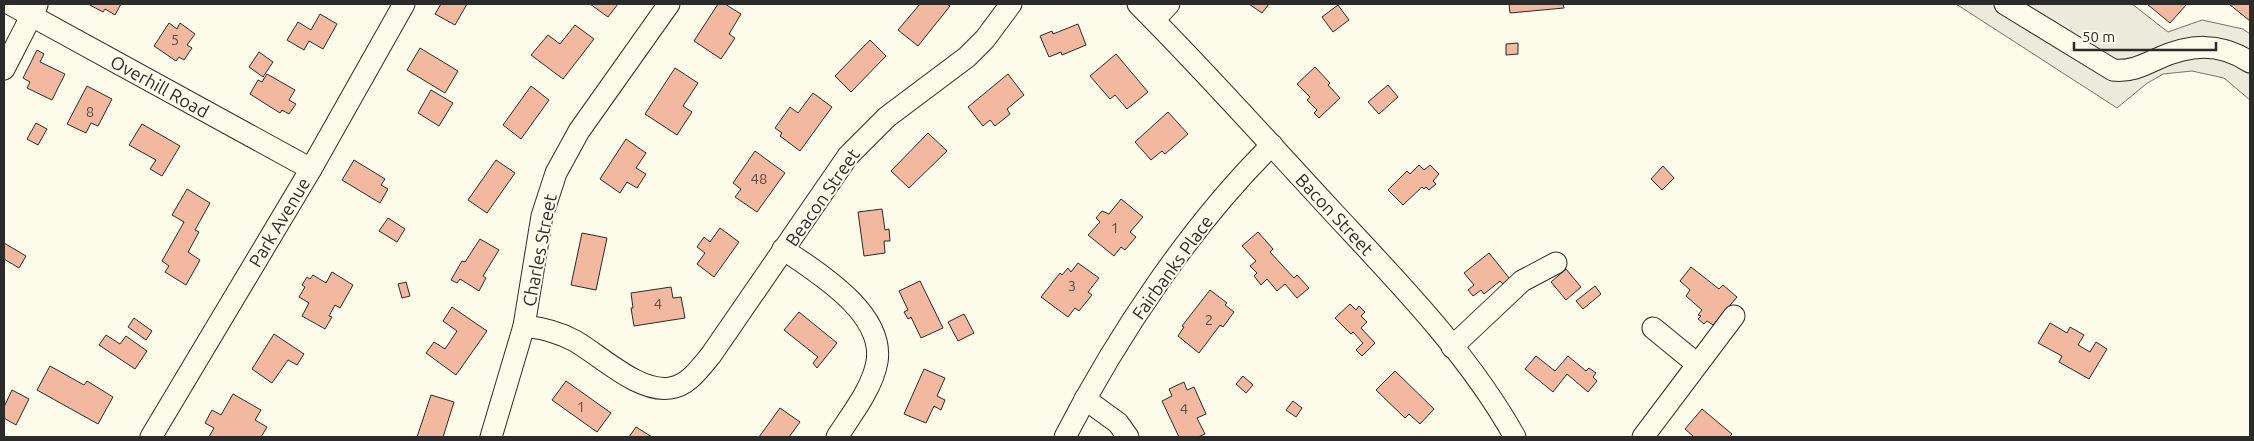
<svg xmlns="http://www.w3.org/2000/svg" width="2254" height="441" font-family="Ubuntu,sans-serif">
	<rect width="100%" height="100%" fill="#fdfbea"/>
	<polygon fill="#eceadb" stroke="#74746e" points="1956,4 2132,4 2168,32 2202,20 2243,29 2250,34 2250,100 2224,78 2192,71 2163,74 2146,84 2117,108"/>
	<g fill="#f2b8a0" stroke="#2b2b2b">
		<polygon points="88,4 121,4 115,15 105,9 103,12"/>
		<polygon points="441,4 467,4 455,25 435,14"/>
		<polygon points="590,4 618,4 608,17"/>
		<polygon points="718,4 725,4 741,14 729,34 735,38 721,59 694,41"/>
		<polygon points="920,4 947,4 950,6 918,46 898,30"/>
		<polygon points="1249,4 1269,4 1262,13"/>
		<polygon points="1509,4 1563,4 1564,8 1510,13"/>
		<polygon points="2147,4 2187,4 2170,23"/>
		<polygon points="2229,4 2250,4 2250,21"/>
		<polygon points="1338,5 1349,20 1333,32 1322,17"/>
		<polygon points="320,14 337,24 323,49 309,41 304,50 287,40 298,22 311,30"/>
		<polygon points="169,23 177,29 180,23 195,34 187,45 192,48 184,60 179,57 176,61 154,46"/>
		<polygon points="1078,24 1086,45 1062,55 1061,52 1049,57 1040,36 1052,31 1053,34"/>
		<polygon points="575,25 594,39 563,79 531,55 548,35 560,44"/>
		<polygon points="870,40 886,56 851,92 835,76"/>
		<polygon points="1518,43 1518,54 1506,55 1506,44"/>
		<polygon points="420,48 458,71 445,93 407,70"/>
		<polygon points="37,50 44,54 40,62 65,74 52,100 27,88 30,82 23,78"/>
		<polygon points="259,52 273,62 263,77 249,67"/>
		<polygon points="1116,54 1148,92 1127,109 1115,95 1110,99 1090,76"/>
		<polygon points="1315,67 1330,83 1328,85 1340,98 1319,118 1314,113 1317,110 1307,100 1310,97 1297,84"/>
		<polygon points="675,68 698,83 683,106 692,112 677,135 645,114"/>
		<polygon points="267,74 295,90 289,100 296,104 289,114 282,110 280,113 250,94 258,80 262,82"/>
		<polygon points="1008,74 1024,95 1007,109 1010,114 995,126 990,120 983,126 968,107"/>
		<polygon points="1388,85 1398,97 1379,114 1368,102"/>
		<polygon points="87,86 112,99 98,126 91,123 86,133 67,124"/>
		<polygon points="531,86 549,100 521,139 503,125"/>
		<polygon points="431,90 453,103 439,126 418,113"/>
		<polygon points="813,93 832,107 800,151 780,136 782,133 775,128 790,107 798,113"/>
		<polygon points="1168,112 1188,134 1165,154 1162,151 1151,160 1135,142"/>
		<polygon points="36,123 47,129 38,145 27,139"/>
		<polygon points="142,124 180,146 162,176 150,169 156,160 129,145"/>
		<polygon points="928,133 947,151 909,188 891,171"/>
		<polygon points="626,139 646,153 636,168 646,174 637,188 627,182 620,193 600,179"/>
		<polygon points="755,151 785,173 757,212 735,197 741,189 733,183"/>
		<polygon points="354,160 385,179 381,185 388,189 380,203 342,180"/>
		<polygon points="496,160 515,173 487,213 468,200"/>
		<polygon points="1419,165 1424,170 1430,165 1439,174 1433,181 1436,184 1429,190 1426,187 1424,189 1422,187 1403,205 1388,190 1407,171 1410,174"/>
		<polygon points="1663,166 1674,178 1662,190 1651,179"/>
		<polygon points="187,189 210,203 195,230 199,232 188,252 200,260 186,285 165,272 169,266 162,261 184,222 172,215"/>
		<polygon points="1121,199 1143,217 1130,232 1136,237 1125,250 1121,247 1114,256 1088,235 1100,222 1096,218 1102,211 1109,214"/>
		<polygon points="882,209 885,230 889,229 890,241 884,241 885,253 864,256 858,212"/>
		<polygon points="388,218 405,229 397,242 379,231"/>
		<polygon points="720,228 739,242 714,277 697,264 705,253 697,247 704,237 710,242"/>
		<polygon points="1258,232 1273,249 1270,252 1294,278 1297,275 1309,288 1297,298 1285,284 1277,291 1267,279 1261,285 1254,276 1257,273 1250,266 1256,261 1242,246"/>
		<polygon points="582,233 607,238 596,290 571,285"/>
		<polygon points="480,239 499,250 483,276 486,278 479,291 460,279 457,283 451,280 462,261 465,262"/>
		<polygon points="4,243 26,256 19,268 4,259"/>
		<polygon points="1489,253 1510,279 1503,284 1500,281 1484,294 1481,290 1473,296 1468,290 1474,285 1464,273"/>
		<polygon points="1078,263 1099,278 1088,292 1092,295 1079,311 1075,308 1068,317 1041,297 1060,273 1062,275 1068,268 1071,272"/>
		<polygon points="1691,267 1719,289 1723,285 1737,297 1713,325 1707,321 1704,324 1698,319 1701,316 1698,315 1702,310 1686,296 1690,290 1680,281"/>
		<polygon points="1566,269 1581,287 1566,300 1551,282"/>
		<polygon points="332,272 353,285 340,308 335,305 329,316 332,317 325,329 302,316 309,303 299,297 305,287 302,285 307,277 310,279 313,275 326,283"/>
		<polygon points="920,281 943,328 921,338 911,317 908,319 904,312 908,310 899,291"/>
		<polygon points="406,282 410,296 402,298 398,284"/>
		<polygon points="1595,286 1601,294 1583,309 1576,301"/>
		<polygon points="671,287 673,298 681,297 685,318 634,326 631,308 633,308 631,293"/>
		<polygon points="1210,290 1227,303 1225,305 1234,312 1223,327 1220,325 1199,353 1178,336 1184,327 1182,326"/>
		<polygon points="1350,304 1356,310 1359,306 1365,312 1361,316 1367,322 1361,328 1375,343 1362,356 1356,350 1363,343 1353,332 1351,334 1335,318"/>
		<polygon points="452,307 487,331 456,375 426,353 434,342 445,349 457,331 443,321"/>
		<polygon points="799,312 837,343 817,368 813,363 818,357 784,330"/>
		<polygon points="964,314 974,333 958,341 948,322"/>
		<polygon points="134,318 152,331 146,340 128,327"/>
		<polygon points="2050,323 2067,333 2070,327 2084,335 2078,345 2090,352 2096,342 2107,349 2089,379 2059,362 2062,356 2038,343"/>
		<polygon points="274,334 304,354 297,365 288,360 272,383 252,369"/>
		<polygon points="106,335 120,344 126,336 147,351 135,369 99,345"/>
		<polygon points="1536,356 1555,371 1568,356 1586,371 1589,368 1596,373 1593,377 1597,381 1588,392 1567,374 1553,392 1525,369"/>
		<polygon points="50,366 84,385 87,381 113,397 98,424 37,390"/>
		<polygon points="924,369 945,378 937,396 945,400 941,410 934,406 926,423 904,414"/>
		<polygon points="1395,371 1434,409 1420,424 1409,414 1405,418 1376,390"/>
		<polygon points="1243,376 1253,385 1246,393 1236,384"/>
		<polygon points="566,381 611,413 597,432 552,400"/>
		<polygon points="1184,382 1187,390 1194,387 1206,414 1197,418 1205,434 1198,437 1179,437 1162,401 1172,396 1169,389"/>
		<polygon points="12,390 29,399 16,425 4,418 4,407"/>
		<polygon points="233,394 261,410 255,420 267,427 261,437 209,437 214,428 205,423 212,410 221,415"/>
		<polygon points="431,395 454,402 443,437 417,437"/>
		<polygon points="1293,401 1302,408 1296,417 1286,410"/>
		<polygon points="780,408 800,422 789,437 759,437"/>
		<polygon points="1702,409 1732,434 1729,437 1694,437 1685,429"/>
		<polygon points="636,427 652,437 629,437"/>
	</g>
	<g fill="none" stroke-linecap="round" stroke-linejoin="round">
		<g stroke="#2b2b2b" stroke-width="23">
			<g id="minor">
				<polyline points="10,4 311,169"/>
				<path d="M1138,4C1205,71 1268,142 1332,211C1397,281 1468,353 1515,437"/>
				<path d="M2005,4L2113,70C2130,72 2142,66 2157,59C2190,44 2219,42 2250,62"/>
				<polyline points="1154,20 1169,4"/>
				<polyline points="4,69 37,5"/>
				<path d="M783,249C818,273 885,313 877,362C872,389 851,415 837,437"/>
				<path d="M524,326C542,328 559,332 575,341C601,356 639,393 670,388C688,386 700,368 711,355L848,156L887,117L967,57L985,39L1011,4"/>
				<polyline points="1653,328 1697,364"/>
				<polyline points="1452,347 1522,281 1556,263"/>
				<polyline points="1085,399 1118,423 1128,437"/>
				<polyline points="151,437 311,169 404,4"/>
				<polyline points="491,437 524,326 542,216 556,173 579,131 669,4"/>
				<path d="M1065,437C1117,336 1191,225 1272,145"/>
				<polyline points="1643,437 1734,316"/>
			</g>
		</g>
		<use href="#minor" stroke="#fdfbea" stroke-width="21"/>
	</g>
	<g text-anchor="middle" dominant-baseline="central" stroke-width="4" stroke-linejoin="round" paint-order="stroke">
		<g font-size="15" fill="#5d4e48">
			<text x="175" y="39">5</text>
			<text x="90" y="111">8</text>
			<text x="759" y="178">48</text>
			<text x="1115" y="227">1</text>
			<text x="1072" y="285">3</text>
			<text x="658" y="303">4</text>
			<text x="1209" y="319">2</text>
			<text x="581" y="406">1</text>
			<text x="1184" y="408">4</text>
		</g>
		<g font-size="18" fill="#2b2b2b" stroke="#fdfbea">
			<text transform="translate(160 86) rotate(29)">Overhill Road</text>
			<text transform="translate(822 197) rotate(-55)">Beacon Street</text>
			<text transform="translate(1335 214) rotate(47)">Bacon Street</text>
			<text transform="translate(279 222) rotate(-59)">Park Avenue</text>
			<text transform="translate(539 250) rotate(-79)">Charles Street</text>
			<text transform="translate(1172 267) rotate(-54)">Fairbanks Place</text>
		</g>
	</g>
	<rect width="2254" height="441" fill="none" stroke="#2b2b2b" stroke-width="10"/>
	<path d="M2074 42v8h142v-8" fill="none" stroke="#2b2b2b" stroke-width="2.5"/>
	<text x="2082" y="42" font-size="15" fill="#2b2b2b" stroke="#fdfbea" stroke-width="4" paint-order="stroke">50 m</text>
</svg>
